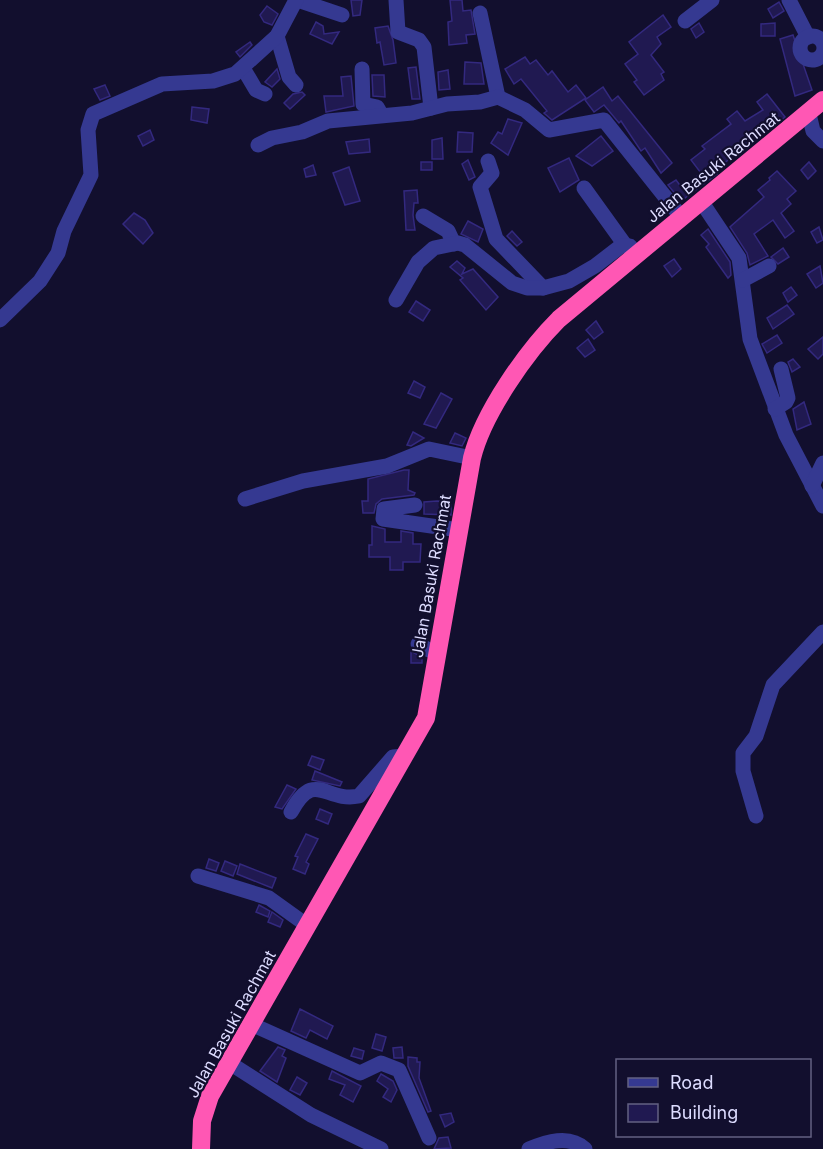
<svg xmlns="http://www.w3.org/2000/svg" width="823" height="1149" font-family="Inter,sans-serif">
	<rect width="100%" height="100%" fill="#120f2e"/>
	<g fill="#201951" stroke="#33297f" stroke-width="1.5">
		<polygon points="351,0 362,0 360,15 353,16"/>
		<polygon points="450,0 462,0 463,11 471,10 475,34 466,35 467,43 449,45 448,22 452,21"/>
		<polygon points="779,2 784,11 773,18 768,9"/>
		<polygon points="267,6 278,14 272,25 264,22 260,15"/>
		<polygon points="663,15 671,27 657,37 661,44 651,55 664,72 661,74 664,80 644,95 634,82 637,80 625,64 638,54 629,42"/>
		<polygon points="316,22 323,26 324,34 339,32 332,44 310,34"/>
		<polygon points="699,23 704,32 696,38 691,29"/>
		<polygon points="775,23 775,36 761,36 761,24"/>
		<polygon points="388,26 393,40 396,63 384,65 380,42 377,43 375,28"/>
		<polygon points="793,35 812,90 795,96 780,39"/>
		<polygon points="250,42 252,45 240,57 236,52"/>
		<polygon points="525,57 530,64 536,60 548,75 552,71 568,92 576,85 586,98 552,120 544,113 547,111 521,79 514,84 505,69"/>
		<polygon points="465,62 481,63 484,84 464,84"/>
		<polygon points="416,67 420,99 412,99 408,68"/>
		<polygon points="277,69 280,79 272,87 265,82"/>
		<polygon points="448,70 450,89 439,90 438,72"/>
		<polygon points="372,75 384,75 385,97 373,96"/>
		<polygon points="351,76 354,106 326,112 324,96 343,96 341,77"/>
		<polygon points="105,85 110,96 100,100 94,89"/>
		<polygon points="603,87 612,101 618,96 672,163 661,173 645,148 641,151 621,121 619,123 604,105 594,112 585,100"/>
		<polygon points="302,92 305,95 290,109 284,103 293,94"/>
		<polygon points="767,94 785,117 775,125 772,120 755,134 756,136 744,145 745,147 714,171 717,174 681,201 668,185 676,180 682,188 701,173 691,160 705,149 702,146 731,124 727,119 737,111 745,121 763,110 757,102"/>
		<polygon points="192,107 209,109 207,123 191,120"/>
		<polygon points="508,119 522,123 508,155 491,143 498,132 502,134"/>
		<polygon points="150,130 154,140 143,146 138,136"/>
		<polygon points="458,132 473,133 472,152 457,152"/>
		<polygon points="601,136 613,151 592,166 576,156"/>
		<polygon points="442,138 443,159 432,159 432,140"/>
		<polygon points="369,139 370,152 349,154 346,142"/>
		<polygon points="569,158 579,180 560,192 548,168"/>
		<polygon points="468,160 475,177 469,180 462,164"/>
		<rect x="421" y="162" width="11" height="8"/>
		<polygon points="809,162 816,171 808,179 801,170"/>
		<polygon points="313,165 316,175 306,177 304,169"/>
		<polygon points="349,167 360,201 345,205 333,173"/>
		<polygon points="777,171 796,191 787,199 791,204 781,213 794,231 785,238 773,220 754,234 768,256 750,265 747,253 730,227 764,197 758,190 770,180 769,178"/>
		<polygon points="417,190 418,203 414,203 413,215 415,230 406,230 404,191"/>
		<polygon points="134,213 145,220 153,233 143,244 123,224"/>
		<polygon points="468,221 483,229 478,242 461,234"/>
		<polygon points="819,227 823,240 817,243 811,232"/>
		<polygon points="708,229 730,262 731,275 728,278 706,247 709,244 701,235"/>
		<polygon points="512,231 522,242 517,246 507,236"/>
		<polygon points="783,248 789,257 778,264 771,257"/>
		<polygon points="674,259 681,269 672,277 664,266"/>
		<polygon points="457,261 465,268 462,274 473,269 498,297 486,310 460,280 463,278 450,267"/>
		<polygon points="820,266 823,283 816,288 807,274"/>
		<polygon points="791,287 797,295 788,302 783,293"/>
		<polygon points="416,301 430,310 423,321 409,312"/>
		<polygon points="787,305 794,314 773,329 767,318"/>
		<polygon points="596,321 603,332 594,339 586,330"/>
		<polygon points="777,335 782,343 767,353 762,344"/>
		<polygon points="823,337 823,354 818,359 808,349"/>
		<polygon points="588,339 595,350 585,357 577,348"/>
		<polygon points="793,359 800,367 792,372 788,362"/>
		<polygon points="414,381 425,387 420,398 408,393"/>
		<polygon points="441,393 452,399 436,428 424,424"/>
		<polygon points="804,402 811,424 797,430 793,409"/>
		<polygon points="413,432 424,438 411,446 407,445"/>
		<polygon points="455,433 466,438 462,446 450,443"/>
		<polygon points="404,470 409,470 408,490 415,493 414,495 382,499 376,504 374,513 363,513 362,501 368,501 368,479"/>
		<polygon points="437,501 451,502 451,515 424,514 424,502"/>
		<polygon points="372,526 385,529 385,542 401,542 401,531 413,533 413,544 421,544 420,562 403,562 403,570 390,570 390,557 369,557 369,545 372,545"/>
		<polygon points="411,651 422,657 422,663 411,663"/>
		<polygon points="312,756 324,760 320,770 308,765"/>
		<polygon points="315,771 342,782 340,786 312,780"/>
		<polygon points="287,785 296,789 282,809 275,807"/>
		<polygon points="320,809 332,814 328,824 316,819"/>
		<polygon points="306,834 318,839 306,862 309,864 305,874 293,869 298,857 295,856"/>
		<polygon points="209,859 219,863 216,871 206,868"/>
		<polygon points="225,861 237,866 233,876 221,871"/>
		<polygon points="240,864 276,878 272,888 237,874"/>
		<polygon points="259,905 270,911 268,917 256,912"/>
		<polygon points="272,912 283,920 280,927 268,922"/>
		<polygon points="300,1009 333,1026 327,1039 310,1030 306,1038 291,1031"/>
		<polygon points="376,1034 386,1037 382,1051 372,1048"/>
		<polygon points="278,1047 285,1050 282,1056 286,1058 277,1082 260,1071"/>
		<polygon points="402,1047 403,1058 394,1058 393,1048"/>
		<polygon points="354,1048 364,1051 362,1059 351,1056"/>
		<polygon points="408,1057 417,1058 417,1062 420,1062 419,1078 431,1111 428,1112 408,1066"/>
		<polygon points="332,1071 361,1086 353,1102 340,1095 345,1085 329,1079"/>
		<polygon points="381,1074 393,1081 397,1090 391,1102 383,1097 388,1089 377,1081"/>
		<polygon points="297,1077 307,1083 300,1095 290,1090"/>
		<polygon points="451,1113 454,1122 445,1127 440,1115"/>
		<polygon points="448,1137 451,1148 434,1149 439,1138"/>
	</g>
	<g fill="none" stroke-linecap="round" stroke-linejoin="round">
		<g stroke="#353991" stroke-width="15">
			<polyline points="297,0 342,15"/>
			<polyline points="396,0 398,32 419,40 424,47 431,108"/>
			<polyline points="789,0 808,37"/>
			<polyline points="480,13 498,97"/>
			<polyline points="685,21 712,0"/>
			<polyline points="277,36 289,77 296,85"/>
			<circle cx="812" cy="48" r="12"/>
			<polyline points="243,68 256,90 265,94"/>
			<polyline points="362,69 363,104 377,107 381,114"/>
			<polyline points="809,114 813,131 823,141"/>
			<polyline points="258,145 272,138 302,132 328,121 412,113 447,104 480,102 498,97 525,110 549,130 604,120 682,218"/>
			<polyline points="488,161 492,173 480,187 496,239 543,288"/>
			<polyline points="584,188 625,245"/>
			<polyline points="701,201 739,258 750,339 786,435 823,506"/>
			<polyline points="423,216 448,231 454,244"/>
			<polyline points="743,280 769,266"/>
			<polyline points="396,300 418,262 434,248 458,243 465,245 512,283 527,288 543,288 569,281 595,266 621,246 630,246 637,255"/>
			<polyline points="0,320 40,281 58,253 64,231 91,175 88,130 93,114 162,84 213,81 235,74 277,36 296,0"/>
			<polyline points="775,409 786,402 788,398 781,369"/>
			<polyline points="812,486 823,463"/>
			<polyline points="245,499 303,481 387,466 429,449 472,458"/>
			<polyline points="415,505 384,509 383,519 459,530"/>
			<polyline points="418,644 429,650 439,649"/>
			<path d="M291,812C315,768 325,803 359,796L393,757L404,756"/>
			<polyline points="756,816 743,771 743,753 756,736 773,685 823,632"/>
			<polyline points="198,876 269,898 308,926"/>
			<polyline points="251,1024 360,1073 381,1063 399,1070 429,1138"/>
			<polyline points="228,1062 311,1115 381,1149"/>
			<path d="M529,1149C546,1142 569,1134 585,1149"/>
		</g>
		<path stroke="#ff57b4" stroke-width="18" d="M201,1149L202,1121L210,1096L426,718L472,458C483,413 527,351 559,319L823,100"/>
	</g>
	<g text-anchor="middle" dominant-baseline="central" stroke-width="4.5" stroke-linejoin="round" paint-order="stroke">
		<g font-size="16" fill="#dddcff" stroke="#120f2e">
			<text transform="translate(713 167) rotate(-39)">Jalan Basuki Rachmat</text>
			<text transform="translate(431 576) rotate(-80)">Jalan Basuki Rachmat</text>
			<text transform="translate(231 1024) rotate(-61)">Jalan Basuki Rachmat</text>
		</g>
	</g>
	<rect x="616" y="1059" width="195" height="78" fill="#120f2e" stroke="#636182" stroke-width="1.5"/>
	<rect x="628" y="1078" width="30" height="9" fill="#353991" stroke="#636182" stroke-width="1.5"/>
	<text x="670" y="1089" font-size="18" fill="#dddcff">Road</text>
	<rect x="628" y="1104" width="30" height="18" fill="#201951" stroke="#636182" stroke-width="1.5"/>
	<text x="670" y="1119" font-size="18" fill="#dddcff">Building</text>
</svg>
